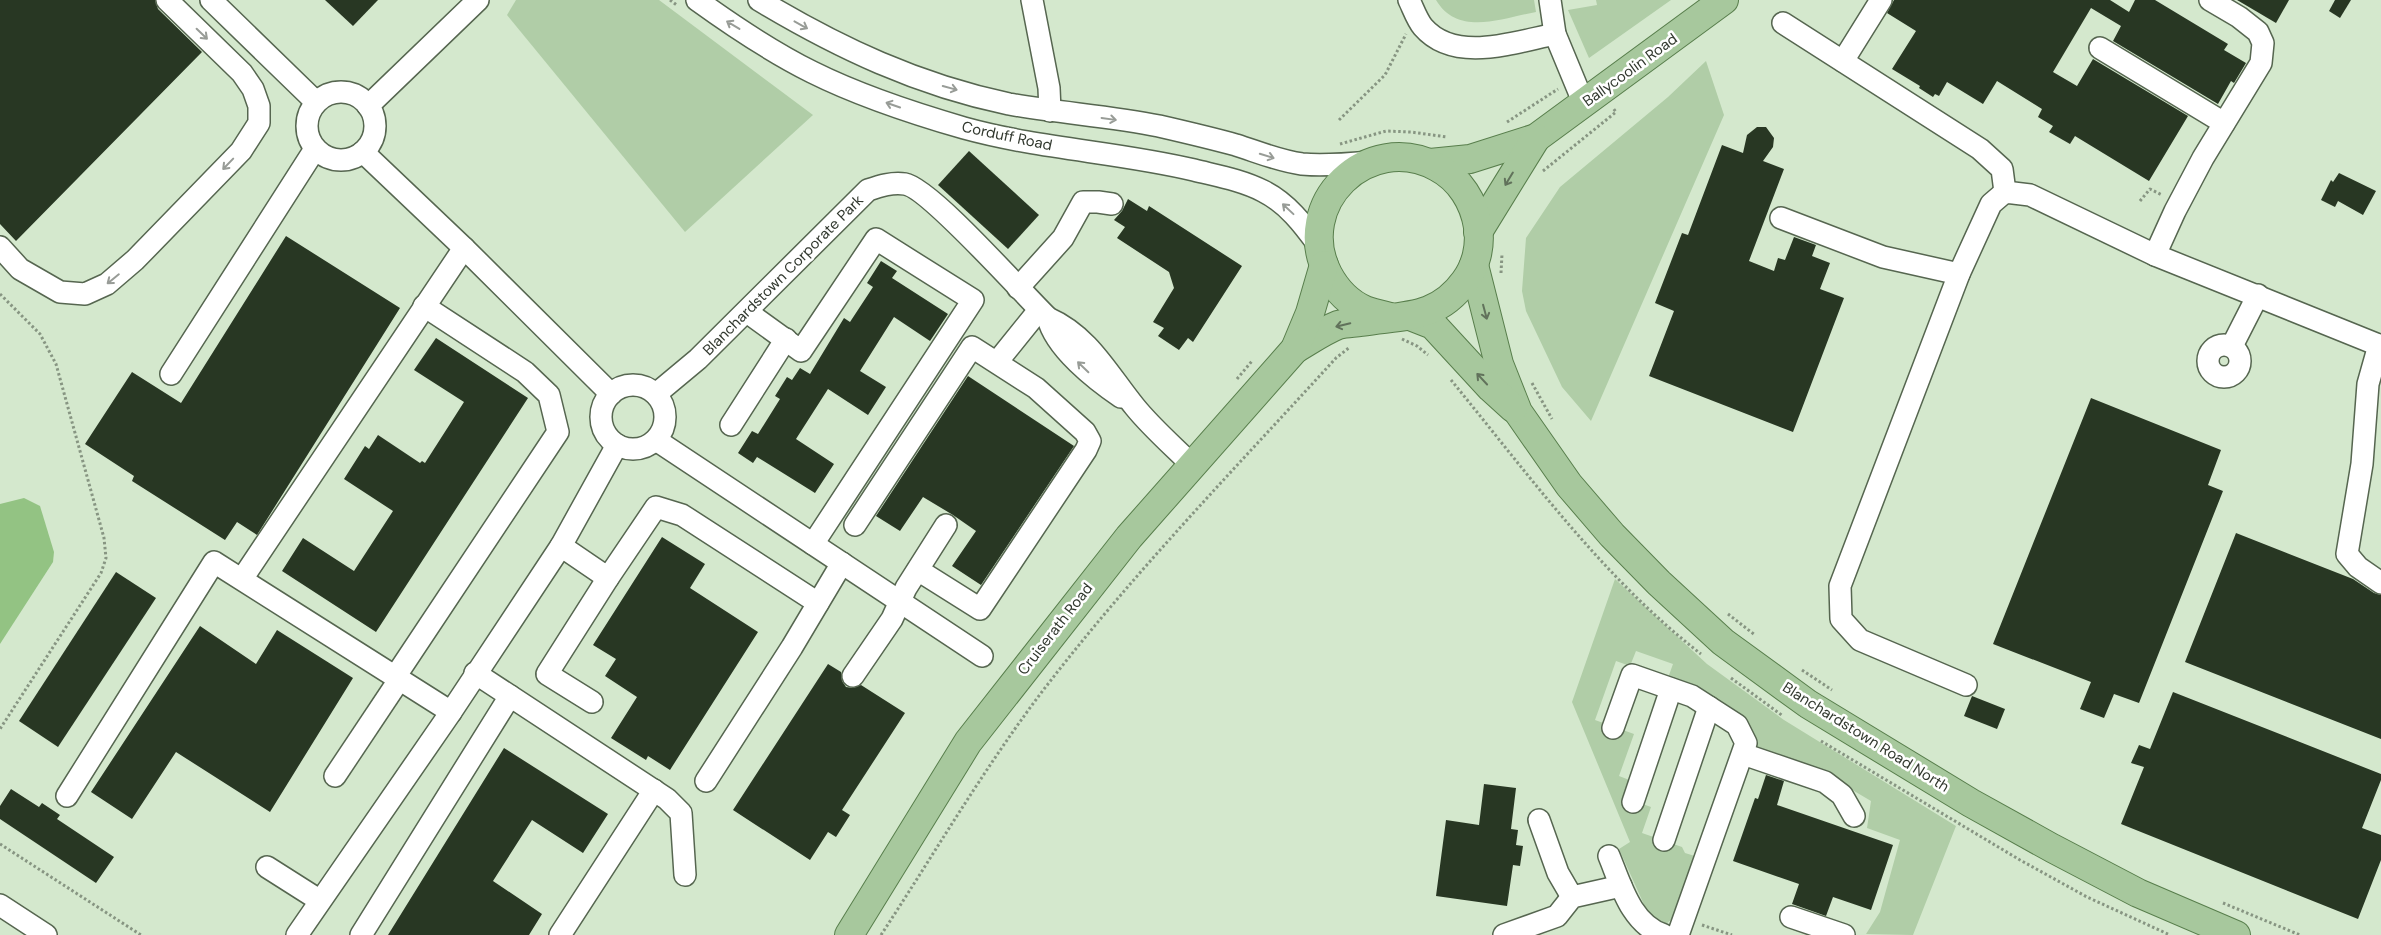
<svg xmlns="http://www.w3.org/2000/svg" width="2381" height="935" font-family="'DM Sans',sans-serif">
	<rect width="100%" height="100%" fill="#d4e8cd"/>
	<g fill="#b0cda7">
		<polygon points="516,0 659,0 813,115 685,232 507,15"/>
		<path d="M1436,0H1534L1536,12C1502,18 1458,37 1436,0Z"/>
		<polygon points="1596,0 1671,0 1589,58 1568,10 1597,5"/>
		<polygon points="1706,61 1724,115 1591,421 1562,387 1526,311 1522,291 1526,238 1560,187 1668,97"/>
		<polygon points="1615,579 1707,664 1784,720 1956,826 1913,935 1866,934 1880,912 1900,840 1867,828 1871,801 1827,775 1765,753 1668,678 1673,664 1636,651 1630,666 1616,661 1595,720 1634,734 1619,776 1632,781 1626,798 1651,807 1642,833 1682,847 1685,853 1698,857 1677,915 1666,924 1653,917 1646,909 1619,849 1630,842 1572,702"/>
	</g>
	<polygon fill="#93c383" points="24,498 40,506 54,552 53,562 0,644 0,504"/>
	<g fill="#283723">
		<polygon points="0,0 155,0 158,9 202,52 16,241 0,224"/>
		<polygon points="325,0 378,0 353,26"/>
		<polygon points="1894,0 2110,0 2129,12 2135,0 2155,0 2228,44 2224,50 2246,63 2234,83 2231,81 2218,104 2113,41 2121,26 2091,8 2053,72 2077,86 2093,59 2188,116 2149,181 2075,136 2070,144 2049,132 2053,126 2038,117 2042,109 1997,81 1983,104 1947,82 1939,96 1935,94 1933,97 1919,88 1920,86 1892,69 1916,31 1887,13"/>
		<polygon points="2237,0 2289,0 2276,23"/>
		<polygon points="2335,0 2351,0 2340,18 2329,11"/>
		<polygon points="1757,127 1766,127 1774,138 1773,147 1763,161 1784,169 1749,261 1774,271 1778,258 1785,260 1794,237 1816,245 1812,256 1830,263 1820,289 1844,298 1793,432 1649,376 1674,311 1655,303 1682,233 1688,235 1722,145 1743,153 1747,135"/>
		<polygon points="969,151 1039,215 1008,249 938,185"/>
		<polygon points="2339,173 2376,191 2363,215 2338,201 2335,207 2321,200 2331,180 2333,182"/>
		<polygon points="1128,199 1147,211 1149,206 1242,266 1193,342 1188,338 1179,350 1158,336 1164,328 1153,322 1174,288 1169,272 1117,238 1125,227 1114,220 1122,211"/>
		<polygon points="286,236 400,308 257,535 237,522 225,540 132,481 134,476 85,444 132,372 181,403"/>
		<polygon points="881,261 897,271 892,278 948,314 930,341 894,317 860,371 886,387 868,415 828,389 796,439 834,464 815,493 757,457 753,463 738,453 752,431 758,434 780,399 775,396 787,377 792,380 800,368 810,374 844,318 850,322 873,287 867,283"/>
		<polygon points="436,338 528,398 376,632 282,571 303,538 354,571 393,511 344,479 365,446 369,449 378,435 420,463 422,461 425,463 464,402 414,370"/>
		<polygon points="968,376 1074,446 981,585 952,566 976,531 953,515 923,497 900,531 876,516"/>
		<polygon points="2091,398 2221,450 2208,485 2223,491 2139,703 2114,694 2104,718 2080,709 2091,682 1993,644"/>
		<polygon points="2236,533 2353,579 2374,593 2381,595 2381,739 2185,662"/>
		<polygon points="662,537 705,564 690,588 758,632 670,770 648,756 646,760 611,738 637,697 605,676 616,659 593,645"/>
		<polygon points="116,572 156,598 58,747 19,721"/>
		<polygon points="200,626 256,664 277,630 353,678 270,812 176,752 132,819 91,792"/>
		<polygon points="828,664 841,672 842,681 846,687 853,688 861,685 905,713 842,810 850,815 836,837 828,832 810,860 733,810"/>
		<polygon points="2173,692 2381,774 2381,780 2362,828 2381,835 2381,860 2358,919 2121,824 2144,767 2131,763 2139,745 2150,749"/>
		<polygon points="1972,696 2005,709 1997,729 1964,716"/>
		<polygon points="504,748 608,814 583,853 532,820 493,881 542,914 529,935 388,935"/>
		<polygon points="1766,775 1784,781 1777,805 1893,845 1871,910 1833,897 1826,916 1792,904 1799,884 1733,861 1755,798 1758,799"/>
		<polygon points="1484,784 1516,788 1511,829 1518,830 1516,845 1523,846 1520,866 1513,865 1507,906 1436,896 1446,820 1479,825"/>
		<polygon points="11,789 39,807 42,803 60,815 57,819 114,857 96,883 0,819 0,806"/>
	</g>
	<g fill="none" stroke-linecap="round" stroke-linejoin="round">
		<g stroke="#566650" stroke-width="24">
			<g id="minor">
				<polyline points="211,0 316,102"/>
				<path d="M697,0C733,26 772,52 812,72C860,96 912,113 964,128C1040,149 1119,152 1194,170C1218,176 1241,180 1263,191C1287,203 1303,224 1319,246"/>
				<path d="M759,0C839,48 918,85 1009,104C1059,113 1110,116 1159,126C1185,132 1211,138 1236,145C1258,152 1279,161 1302,164C1325,166 1347,164 1370,162"/>
				<polyline points="1032,0 1049,88 1050,111"/>
				<path d="M1409,0C1413,8 1417,20 1423,27C1455,64 1515,42 1555,34"/>
				<polyline points="1550,0 1555,34 1584,104"/>
				<polyline points="1783,23 1980,149 2002,169 2005,192"/>
				<polyline points="2100,48 2224,123"/>
				<polyline points="1843,61 1881,0"/>
				<circle cx="341" cy="126" r="34"/>
				<polyline points="368,106 478,0"/>
				<polyline points="363,152 464,248 611,394"/>
				<polyline points="1781,218 1883,257 1959,274"/>
				<polyline points="0,247 20,269 60,292 85,294 107,284 135,260 241,151 259,123 259,106 253,89 242,73 167,0"/>
				<polyline points="2155,255 2175,211 2203,158 2261,63 2263,43 2258,32 2239,17 2210,0"/>
				<polyline points="1018,288 1063,238 1083,202 1098,202 1112,204"/>
				<polyline points="747,312 801,351 876,239 973,300 813,544"/>
				<path d="M1048,318C1055,348 1096,380 1121,397"/>
				<circle cx="2224" cy="361" r="16"/>
				<polyline points="2379,345 2368,384 2362,464 2347,554 2358,567 2381,583"/>
				<polyline points="2232,346 2258,295"/>
				<polyline points="997,362 1039,310"/>
				<polyline points="171,374 315,149"/>
				<circle cx="633" cy="417" r="32"/>
				<path d="M656,394L698,359L868,190C880,186 892,182 905,184C930,188 1024,295 1048,318C1089,336 1108,374 1135,407C1152,428 1173,446 1192,465"/>
				<polyline points="731,425 786,339"/>
				<polyline points="656,440 982,656"/>
				<polyline points="855,525 972,347 1036,388 1085,432 1090,441 1086,450 980,609 918,570"/>
				<polyline points="561,546 608,578 656,507 682,515 818,603"/>
				<polyline points="242,579 464,248"/>
				<polyline points="475,673 667,799 681,813 685,875"/>
				<polyline points="853,676 892,619 906,588 946,525"/>
				<polyline points="395,677 558,432 549,395 525,372 424,306"/>
				<polyline points="1966,685 1860,640 1841,619 1840,586 1959,274 1991,204 2005,192 2030,195 2155,255 2381,346"/>
				<polyline points="592,702 547,674 608,578"/>
				<polyline points="1613,728 1632,675 1692,696 1737,725 1746,743 1678,935"/>
				<polyline points="1743,754 1825,782 1842,795 1854,816"/>
				<polyline points="335,776 399,680"/>
				<polyline points="706,781 792,647 842,563"/>
				<polyline points="67,796 214,562 451,712"/>
				<polyline points="1633,802 1671,689"/>
				<polyline points="1539,820 1558,873 1572,897"/>
				<polyline points="1664,840 1709,707"/>
				<path d="M1609,856C1621,885 1631,924 1664,935"/>
				<polyline points="267,867 319,900"/>
				<polyline points="0,905 46,935"/>
				<polyline points="1791,917 1844,935"/>
				<polyline points="297,935 451,712 561,546 617,445"/>
				<polyline points="361,935 510,696"/>
				<polyline points="560,935 654,790"/>
				<polyline points="1504,935 1557,916 1572,897 1621,886"/>
			</g>
		</g>
		<g stroke="#587e4c" stroke-width="30">
			<g id="major">
				<polyline points="1430,163 1470,159 1536,138 1724,0"/>
				<polyline points="1478,232 1536,138"/>
				<polyline points="1474,265 1499,364 1518,412 1569,485 1612,535 1659,583 1723,642 1808,704 1971,803 2052,848 2138,893 2236,935"/>
				<polyline points="1410,316 1433,325 1491,388 1513,408"/>
				<path d="M1295,349C1309,341 1323,331 1338,325C1345,323 1354,323 1361,322C1403,315 1437,320 1465,281C1476,266 1481,246 1478,227C1474,202 1460,179 1437,167C1368,130 1292,204 1328,274C1336,289 1349,303 1365,310C1373,313 1383,315 1391,317"/>
				<polyline points="849,935 968,742 1129,537 1295,349 1310,313 1324,265"/>
			</g>
		</g>
		<g stroke="#879582" stroke-width="3" stroke-dasharray="2.5 2.5" stroke-linecap="butt">
			<polyline points="670,0 678,6"/>
			<polyline points="1339,120 1385,75 1406,34"/>
			<polyline points="1507,122 1558,89"/>
			<polyline points="1340,144 1386,131 1411,132 1447,137"/>
			<polyline points="1543,171 1616,112 1613,108"/>
			<polyline points="2140,201 2150,189 2162,195"/>
			<polyline points="1501,273 1502,254"/>
			<polyline points="0,294 40,334 56,364 104,538 106,558 101,573 0,729"/>
			<polyline points="1402,339 1417,346 1428,355"/>
			<polyline points="1237,379 1252,361"/>
			<path d="M1451,380C1529,475 1603,578 1701,654"/>
			<polyline points="1532,383 1552,419"/>
			<polyline points="1728,614 1755,635"/>
			<polyline points="1802,670 1832,690"/>
			<polyline points="1731,678 1783,716"/>
			<polyline points="1821,741 2020,860 2087,897 2170,935"/>
			<polyline points="0,844 141,935"/>
			<polyline points="2223,903 2300,935"/>
			<polyline points="1702,925 1732,935"/>
			<path d="M881,935C938,848 991,756 1055,675C1142,564 1241,462 1336,358L1350,347"/>
		</g>
		<use href="#minor" stroke="#fff" stroke-width="21"/>
		<use href="#major" stroke="#a7c89d" stroke-width="28"/>
	</g>
	<defs><path id="oneway-shaft" d="M-6 0H5M1.5-3L5.5 0L1.5 3" fill="none" stroke-width="1.6" stroke-linecap="round" stroke-linejoin="round" transform="scale(1.25)"/></defs>
	<g stroke="#989c97">
		<use href="#oneway-shaft" transform="translate(733 25) rotate(-149)"/>
		<use href="#oneway-shaft" transform="translate(801 25) rotate(29)"/>
		<use href="#oneway-shaft" transform="translate(202 34) rotate(44)"/>
		<use href="#oneway-shaft" transform="translate(950 88) rotate(15)"/>
		<use href="#oneway-shaft" transform="translate(893 105) rotate(-161)"/>
		<use href="#oneway-shaft" transform="translate(1109 119) rotate(8)"/>
		<use href="#oneway-shaft" transform="translate(1267 156) rotate(17)"/>
		<use href="#oneway-shaft" transform="translate(228 164) rotate(134)"/>
		<use href="#oneway-shaft" transform="translate(1288 209) rotate(-137)"/>
		<use href="#oneway-shaft" transform="translate(113 279) rotate(141)"/>
		<use href="#oneway-shaft" transform="translate(1083 367) rotate(-136)"/>
	</g>
	<g stroke="#61725b">
		<use href="#oneway-shaft" transform="translate(1509 179) rotate(121)"/>
		<use href="#oneway-shaft" transform="translate(1485 312) rotate(75)"/>
		<use href="#oneway-shaft" transform="translate(1343 325) rotate(166)"/>
		<use href="#oneway-shaft" transform="translate(1482 379) rotate(-133)"/>
	</g>
	<g text-anchor="middle" dominant-baseline="central" stroke-width="5" stroke-linejoin="round" paint-order="stroke">
		<g font-size="15" fill="#32392f" stroke="#fff">
			<text transform="translate(1630 70) rotate(-36)">Ballycoolin Road</text>
			<text transform="translate(1007 136) rotate(12)">Corduff Road</text>
			<text transform="translate(783 275) rotate(-45)">Blanchardstown Corporate Park</text>
			<text transform="translate(1055 629) rotate(-52)">Cruiserath Road</text>
			<text transform="translate(1866 737) rotate(32)">Blanchardstown Road North</text>
		</g>
	</g>
</svg>
